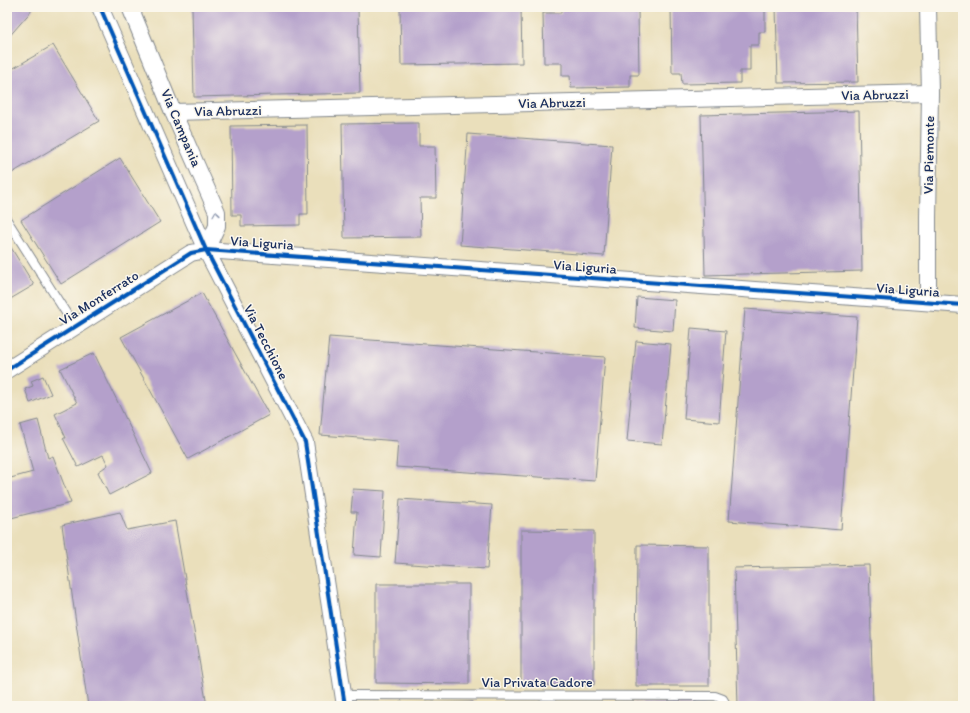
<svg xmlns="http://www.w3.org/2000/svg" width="970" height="713" font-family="Itim,sans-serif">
	<rect width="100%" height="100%" fill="#fbf7ec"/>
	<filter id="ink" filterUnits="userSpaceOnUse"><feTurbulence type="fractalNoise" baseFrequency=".025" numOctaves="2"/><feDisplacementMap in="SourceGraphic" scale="8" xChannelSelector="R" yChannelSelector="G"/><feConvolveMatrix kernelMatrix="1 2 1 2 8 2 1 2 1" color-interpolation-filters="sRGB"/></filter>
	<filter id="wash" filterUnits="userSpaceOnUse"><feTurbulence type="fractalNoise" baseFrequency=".012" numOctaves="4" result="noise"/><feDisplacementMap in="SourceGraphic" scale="16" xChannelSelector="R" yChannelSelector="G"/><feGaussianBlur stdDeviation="0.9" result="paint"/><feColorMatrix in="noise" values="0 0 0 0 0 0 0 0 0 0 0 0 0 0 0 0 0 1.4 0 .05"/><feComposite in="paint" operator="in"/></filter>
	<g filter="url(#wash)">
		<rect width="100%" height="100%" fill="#eadfbb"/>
		<g id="blocks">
			<g fill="#b4a0cb">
				<polygon points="7,7 31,7 33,9 7,39"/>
				<polygon points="228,7 358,7 360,93 194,97 192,8"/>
				<polygon points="400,7 521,7 522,63 401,65"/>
				<polygon points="561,7 638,7 639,75 630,75 630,87 571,88 570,76 562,76 562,63 544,63 543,13 561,13"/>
				<polygon points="671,7 765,7 765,32 759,32 759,45 750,45 750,71 740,71 740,83 682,84 681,73 672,73"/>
				<polygon points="776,7 856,7 858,82 778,83"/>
				<polygon points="53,45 99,121 7,176 7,72"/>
				<polygon points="859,111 862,271 705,275 701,115"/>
				<polygon points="419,123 419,146 435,146 436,198 420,198 421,237 344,238 342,124"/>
				<polygon points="307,125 308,214 300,214 300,225 241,226 241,215 232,215 231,126"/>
				<polygon points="468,134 612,145 604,256 460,245"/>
				<polygon points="120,158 160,222 61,284 21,220"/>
				<polygon points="7,241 34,285 7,301"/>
				<polygon points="202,293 269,415 188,459 121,337"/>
				<polygon points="637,297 675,300 673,331 635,328"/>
				<polygon points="745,309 857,317 841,530 729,521"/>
				<polygon points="691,328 726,331 719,422 684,419"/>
				<polygon points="329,337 605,357 595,481 396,467 398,441 320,435"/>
				<polygon points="636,341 671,344 662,444 627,441"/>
				<polygon points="94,353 152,473 109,495 98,472 108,465 103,455 78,467 63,438 66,438 55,414 77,403 60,369"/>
				<polygon points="43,376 51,394 30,403 25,389 33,386 31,381"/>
				<polygon points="38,420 48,458 53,456 71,503 7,519 7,479 33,472 20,425"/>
				<polygon points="353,489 385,491 381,557 354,555 357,512 351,512"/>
				<polygon points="400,499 492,505 487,569 395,563"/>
				<polygon points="120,512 127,530 175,521 207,706 88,706 62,525"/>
				<polygon points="521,530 594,531 594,685 521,685"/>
				<polygon points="637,545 709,546 709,686 636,686"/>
				<polygon points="869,565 873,706 738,706 734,568"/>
				<polygon points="376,584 469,584 469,684 376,683"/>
				<polygon points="473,702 473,706 393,706 393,704"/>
				<rect x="624" y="703" width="80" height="3"/>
			</g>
		</g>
	</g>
	<g filter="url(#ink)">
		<use href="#blocks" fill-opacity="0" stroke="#82878c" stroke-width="1"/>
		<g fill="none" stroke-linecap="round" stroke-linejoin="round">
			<g stroke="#82878c" stroke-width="10">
				<g id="lane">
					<polyline points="7,220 75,327"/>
					<polyline points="343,695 715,696 723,699 727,706"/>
				</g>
			</g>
			<g stroke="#82878c" stroke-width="18">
				<g id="street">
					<polyline points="100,7 206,250 305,442 345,706"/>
					<polyline points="130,7 173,112 217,212 217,226 206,250"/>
					<polyline points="928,7 930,93 928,218 928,302"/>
					<polyline points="173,112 930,93"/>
					<polyline points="7,370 191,253 206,250 963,305"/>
				</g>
			</g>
			<use href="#lane" stroke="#fff" stroke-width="8"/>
			<use href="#street" stroke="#fff" stroke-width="16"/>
			<g stroke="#fbf7ec" stroke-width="6">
				<g id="cycleway">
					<polyline points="100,7 206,250 305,442 345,706"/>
					<polyline points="7,370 191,253 206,250 963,305"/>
				</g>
			</g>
			<use href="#cycleway" stroke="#0057b8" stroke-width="4"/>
		</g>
		<defs><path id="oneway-chevron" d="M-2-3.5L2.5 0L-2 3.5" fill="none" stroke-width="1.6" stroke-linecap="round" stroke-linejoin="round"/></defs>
		<use stroke="#8d97ae" href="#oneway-chevron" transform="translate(216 214) rotate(-99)"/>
	</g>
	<g text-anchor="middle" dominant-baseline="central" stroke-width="3" stroke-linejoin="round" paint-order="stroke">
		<g font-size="14" fill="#1b2f5e" stroke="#fbf7ec">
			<text transform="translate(875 95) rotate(-1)">Via Abruzzi</text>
			<text transform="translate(552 103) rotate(-1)">Via Abruzzi</text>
			<text transform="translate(228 111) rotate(-1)">Via Abruzzi</text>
			<text transform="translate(181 128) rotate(67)">Via Campania</text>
			<text transform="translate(929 155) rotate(-89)">Via Piemonte</text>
			<text transform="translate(262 243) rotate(4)">Via Liguria</text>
			<text transform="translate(585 267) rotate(4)">Via Liguria</text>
			<text transform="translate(908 290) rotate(4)">Via Liguria</text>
			<text transform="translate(99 298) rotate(-32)">Via Monferrato</text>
			<text transform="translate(266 342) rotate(63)">Via Tecchione</text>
			<text x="537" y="682">Via Privata Cadore</text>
		</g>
	</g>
	<rect width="970" height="713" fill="none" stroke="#fbf7ec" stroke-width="24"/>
</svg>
